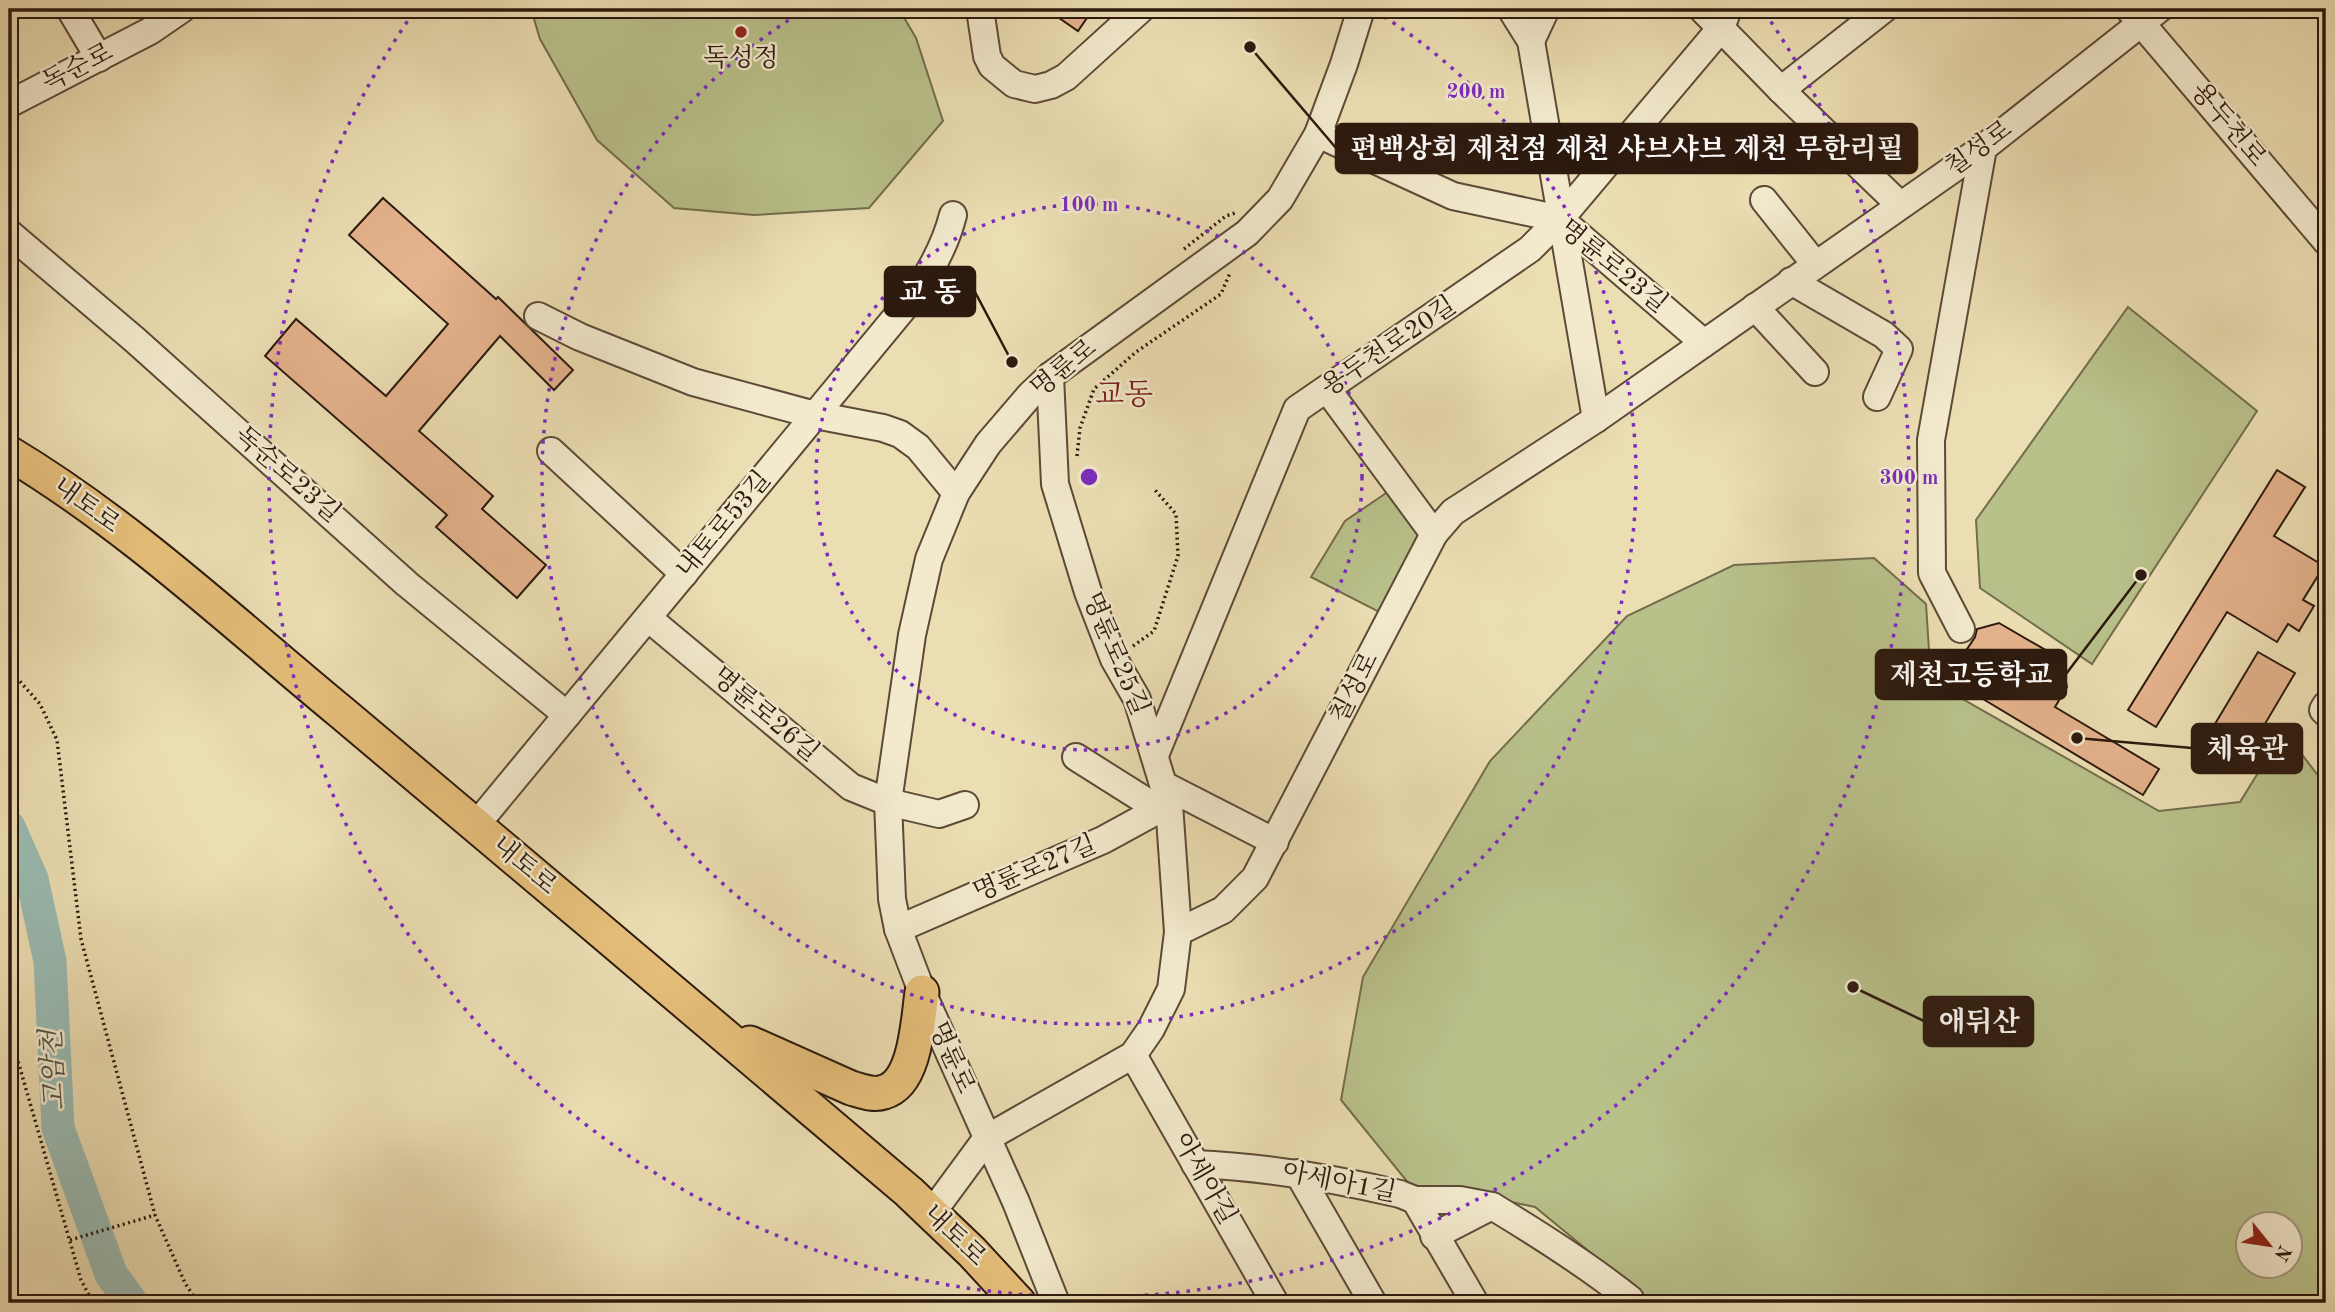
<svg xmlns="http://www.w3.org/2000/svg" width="2335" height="1312" font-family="'Old Standard TT','Noto Serif KR',serif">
	<rect width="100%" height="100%" fill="#ecdeb3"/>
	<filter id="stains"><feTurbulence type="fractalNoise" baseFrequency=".00286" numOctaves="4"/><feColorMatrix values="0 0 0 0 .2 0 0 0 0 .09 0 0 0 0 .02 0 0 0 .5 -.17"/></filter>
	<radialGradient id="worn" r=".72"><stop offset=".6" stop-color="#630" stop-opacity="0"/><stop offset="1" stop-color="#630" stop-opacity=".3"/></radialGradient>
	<g fill="#b9c18b" stroke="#726d4c" stroke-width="2" fill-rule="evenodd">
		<polygon points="531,9 899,9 916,38 943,121 869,208 754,215 674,208 597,140 540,39"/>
		<polygon points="2128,307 2257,411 2092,664 1980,588 1976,520"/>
		<polygon points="1392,489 1426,530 1385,615 1311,577 1345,521"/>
		<path d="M1874,558L1926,604L1931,681L2159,811L2240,802L2284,731L2326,786V1303H1662L1642,1295L1535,1207L1492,1198L1418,1195L1341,1100L1363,977L1490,761L1627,616L1734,565ZM2248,1224H2290V1266H2248Z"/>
	</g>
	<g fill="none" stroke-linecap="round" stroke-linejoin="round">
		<polyline stroke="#9abbb3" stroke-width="33" points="9,827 32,879 50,961 58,1128 111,1274 132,1303"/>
	</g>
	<g fill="#e5b38d" stroke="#2c190e" stroke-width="2">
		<polygon points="1046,9 1093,9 1078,31"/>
		<polygon points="383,198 496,299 498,297 573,370 554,390 500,336 419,431 493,496 482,509 546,565 517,598 436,527 447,515 265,356 296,319 386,396 448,324 349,235"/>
		<polygon points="2277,470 2305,487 2274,536 2324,566 2303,600 2314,606 2299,631 2288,624 2277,642 2227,612 2156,727 2128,710"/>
		<polygon points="1999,623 2061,659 2067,687 2055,707 2159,769 2143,795 1948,678 1975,637 1977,629"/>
		<polygon points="2258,652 2295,673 2246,756 2209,734"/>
	</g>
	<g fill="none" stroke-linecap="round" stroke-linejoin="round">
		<g stroke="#5c4a37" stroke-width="30">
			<g id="minor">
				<polyline points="70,9 99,58"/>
				<polyline points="980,9 987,56 992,66 1014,84 1035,89 1051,85 1066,77 1141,9"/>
				<polyline points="1511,9 1531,41 1596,419"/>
				<polyline points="1702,9 1781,90 1900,205"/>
				<polyline points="2130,10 2326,241"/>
				<polyline points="1531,41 1546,9"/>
				<polyline points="1781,90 1884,9"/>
				<polyline points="9,104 150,31 182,9"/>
				<polyline points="1318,134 1453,196 1560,219 1704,343"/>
				<polyline points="1764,200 1815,264"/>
				<polyline points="9,233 135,340 407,584 567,715"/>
				<polyline points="1791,281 1884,335 1899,349 1877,397"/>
				<polyline points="1755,307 1815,372"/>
				<polyline points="538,316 580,337 693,382 815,415 883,428 900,434 918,447 956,493"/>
				<polyline points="1050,376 1055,484 1088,592 1114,659 1137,699 1169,804 1178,932"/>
				<polyline points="1327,389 1434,534"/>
				<polyline points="551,451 684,574"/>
				<polyline points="648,618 851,787 888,802 939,814 965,805"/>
				<polyline points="1961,629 1932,573 1931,440 1983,148"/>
				<polyline points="2326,705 2323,710 2326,713"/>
				<polyline points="1155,755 1297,409 1530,249 1560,219 1721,28 1728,9"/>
				<polyline points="1076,757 1160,810"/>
				<polyline points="1164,785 1275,842"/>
				<path d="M476,825L916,293C932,269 946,243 953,215"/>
				<polyline points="898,929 1103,840 1169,804"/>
				<polyline points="1133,1055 1275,1303"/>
				<path d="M1195,1164C1265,1167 1332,1178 1400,1194L1415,1200L1475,1303"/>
				<polyline points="1298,1173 1373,1303"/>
				<polyline points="1415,1200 1460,1200 1492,1206"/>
				<polyline points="931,1214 987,1138 1133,1055 1151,1029 1171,989 1178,932 1223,910 1255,878 1434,534 1453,512 1596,419 1983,148 2159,9"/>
				<path d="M1434,1236L1492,1206C1540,1235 1586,1264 1630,1299L1626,1303"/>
				<polyline points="1056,1303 1016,1202 922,992 898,929 892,899 888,802 912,635 929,559 956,493 988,444 1030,395 1050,376 1247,233 1280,199 1318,134 1344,64 1361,9"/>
			</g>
		</g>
		<g stroke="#2c190e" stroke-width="37">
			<g id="major">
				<path d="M9,453C129,525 233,623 341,712C531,871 720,1032 909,1192L972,1252L1019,1303"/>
				<path d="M750,1043L851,1088C862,1091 873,1096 884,1092C916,1083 918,1020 922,992"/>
			</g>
		</g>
		<g stroke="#2c190e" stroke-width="3.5" stroke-dasharray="2 3.5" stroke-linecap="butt">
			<polyline points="1184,249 1226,216 1235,213"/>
			<polyline points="1077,456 1080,428 1094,389 1136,352 1221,294 1230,273"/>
			<polyline points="1133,646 1154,631 1178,556 1176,514 1155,490"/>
			<polyline points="9,669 40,704 57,740 81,939 155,1215 185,1283 198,1303"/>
			<polyline points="9,1030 81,1280 93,1303"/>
			<polyline points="70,1240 155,1215"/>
		</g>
		<use href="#minor" stroke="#f3eace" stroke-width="26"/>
		<use href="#major" stroke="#e6bf7a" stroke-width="33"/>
	</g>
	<g fill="none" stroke="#7b2cbf" stroke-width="3.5" stroke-dasharray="3.5 7">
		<circle cx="1089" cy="477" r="273"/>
		<path d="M1375 11A547 547 0 1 1 803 11"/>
		<path d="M1765 13A820 820 0 1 1 413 13"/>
	</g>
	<circle fill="#8f2418" stroke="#f3eace" stroke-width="2.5" cx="741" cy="32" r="7"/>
	<g text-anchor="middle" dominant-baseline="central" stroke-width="5" stroke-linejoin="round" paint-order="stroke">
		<g font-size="26" fill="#2c190e" stroke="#f3eace">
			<text x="741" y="59">독성정</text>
		</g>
		<g font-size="26" fill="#2c190e" stroke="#f3eace">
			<text transform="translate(78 68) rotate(-27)">독순로</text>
			<text transform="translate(2228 125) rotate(50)">용두천로</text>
			<text transform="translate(1979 149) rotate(-36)">칠성로</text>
			<text transform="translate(1613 267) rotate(39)">명륜로23길</text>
			<text transform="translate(1389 347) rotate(-34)">용두천로20길</text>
			<text transform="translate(1064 369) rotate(-39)">명륜로</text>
			<text transform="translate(287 475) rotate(41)">독순로23길</text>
			<text transform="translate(86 506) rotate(36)">내토로</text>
			<text transform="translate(724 525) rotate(-50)">내토로53길</text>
			<text transform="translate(1115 654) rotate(67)">명륜로25길</text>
			<text transform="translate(1355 688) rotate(-63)">칠성로</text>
			<text transform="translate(765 715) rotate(40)">명륜로26길</text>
			<text transform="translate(524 866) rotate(40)">내토로</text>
			<text transform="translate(1035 869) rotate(-23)">명륜로27길</text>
			<text transform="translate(951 1058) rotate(66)">명륜로</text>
			<text transform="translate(1204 1179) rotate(60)">아세아길</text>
			<text transform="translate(1339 1183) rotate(11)">아세아1길</text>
			<text transform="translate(954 1236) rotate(44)">내토로</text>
		</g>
		<g font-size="28" font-style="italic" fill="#525248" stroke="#f3eace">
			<text transform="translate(55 1070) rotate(-93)">고암천</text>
		</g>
		<g font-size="30" fill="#7a1f14" stroke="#f3eace">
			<text x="1124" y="396">교동</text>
		</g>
	</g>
	<circle cx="1089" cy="477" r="10" fill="#7b2cbf" stroke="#f3eace" stroke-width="3.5"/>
	<g font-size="21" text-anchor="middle" font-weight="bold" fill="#7b2cbf" stroke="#f3eace" stroke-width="5" stroke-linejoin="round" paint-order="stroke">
		<text x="1476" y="98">200 m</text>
		<text x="1089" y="211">100 m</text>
		<text x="1909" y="484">300 m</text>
	</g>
	<path fill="none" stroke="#2c190e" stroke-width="2.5" d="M1250 47L1336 148M1012 362L975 292M2141 575L2066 674M2077 738L2192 748M1853 987L1924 1021"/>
	<g fill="#2c190e" stroke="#f3eace" stroke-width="2.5">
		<circle cx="1250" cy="47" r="7"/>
		<circle cx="1012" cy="362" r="7"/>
		<circle cx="2141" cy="575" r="7"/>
		<circle cx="2077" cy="738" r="7"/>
		<circle cx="1853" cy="987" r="7"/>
	</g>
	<g fill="#2c190e" stroke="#2c190e" stroke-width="2.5">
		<rect x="1336" y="124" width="581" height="49" rx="7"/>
		<rect x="885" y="267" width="90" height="49" rx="7"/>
		<rect x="1876" y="650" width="190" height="49" rx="7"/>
		<rect x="2192" y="724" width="110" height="49" rx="7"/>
		<rect x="1924" y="997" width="109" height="49" rx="7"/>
	</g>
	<g font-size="28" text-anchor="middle" font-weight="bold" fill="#fff">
		<text x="1627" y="158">편백상회 제천점 제천 샤브샤브 제천 무한리필</text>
		<text x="930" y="301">교 동</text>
		<text x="1971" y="684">제천고등학교</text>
		<text x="2247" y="758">체육관</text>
		<text x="1979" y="1031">애뒤산</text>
	</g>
	<rect width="2335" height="1312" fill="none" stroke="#ecdeb3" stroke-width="35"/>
	<rect x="10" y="10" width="2314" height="1291" fill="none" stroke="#2c190e" stroke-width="3.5"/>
	<rect x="18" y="18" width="2300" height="1277" fill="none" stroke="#2c190e" stroke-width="2"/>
	<g transform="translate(2269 1245) rotate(120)"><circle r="33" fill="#f3eace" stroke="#a39681" stroke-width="2"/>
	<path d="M0-5L12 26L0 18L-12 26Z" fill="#8f2418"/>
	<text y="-10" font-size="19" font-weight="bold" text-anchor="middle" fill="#2c190e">N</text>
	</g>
	<rect width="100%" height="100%" filter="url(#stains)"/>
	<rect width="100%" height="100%" fill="url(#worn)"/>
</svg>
